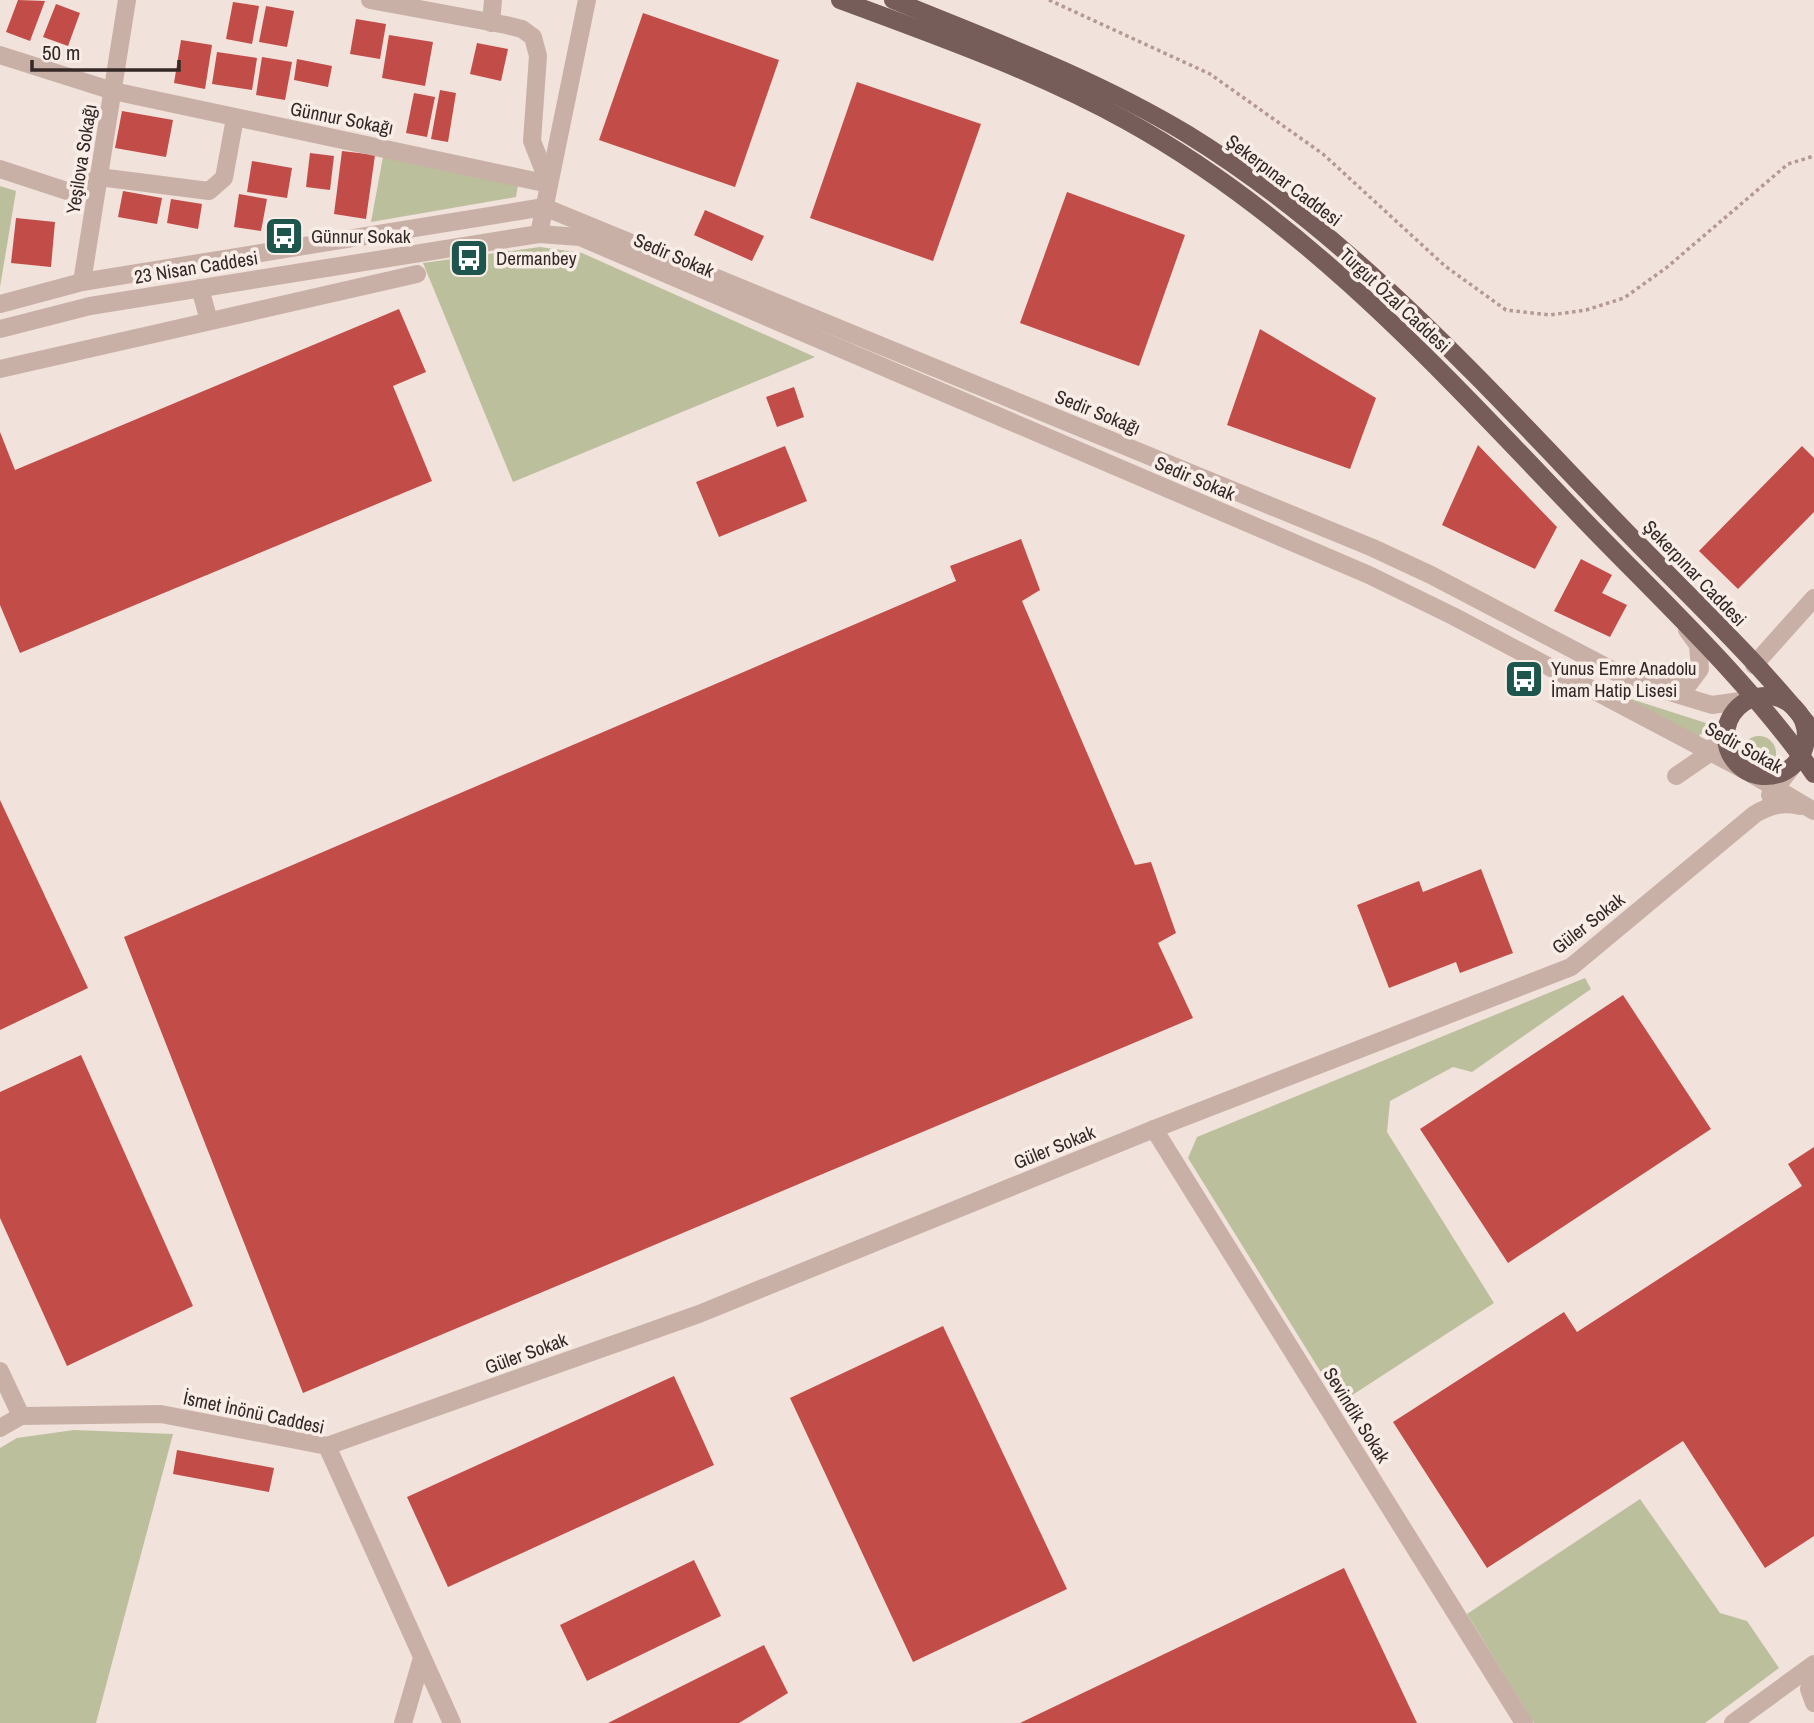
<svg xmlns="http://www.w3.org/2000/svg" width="1814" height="1723" font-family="'Archivo Narrow',sans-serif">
	<rect width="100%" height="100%" fill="#f1e2db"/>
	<g fill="#bbbf9c">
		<polygon points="383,157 518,185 516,197 371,222"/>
		<polygon points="0,186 16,191 0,287"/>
		<polygon points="540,247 582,253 815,357 513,482 423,263"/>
		<polygon points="1631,699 1709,724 1710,727 1696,738 1631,702"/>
		<circle cx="1759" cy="753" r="17"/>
		<polygon points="1585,978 1591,989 1472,1072 1453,1067 1390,1101 1387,1132 1494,1303 1340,1403 1188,1158 1197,1137"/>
		<polygon points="74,1430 173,1434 96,1723 0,1723 0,1448 17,1438"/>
		<polygon points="1640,1499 1720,1613 1747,1621 1779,1668 1705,1723 1534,1723 1467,1614"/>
	</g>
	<g fill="#c24c48">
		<polygon points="18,0 45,1 30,41 6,32"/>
		<polygon points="233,2 259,6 252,44 226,39"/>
		<polygon points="56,4 80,13 68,46 43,37"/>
		<polygon points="266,6 294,11 287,47 259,42"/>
		<polygon points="643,13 779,60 735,187 599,140"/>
		<polygon points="356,19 386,24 380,59 350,54"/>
		<polygon points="389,35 433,42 425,86 382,78"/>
		<polygon points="181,40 212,45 205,89 174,83"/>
		<polygon points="477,43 508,49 501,81 470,74"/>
		<polygon points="217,52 257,58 252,90 212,84"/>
		<polygon points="262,57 292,62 285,100 256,95"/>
		<polygon points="297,59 332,66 328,87 294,80"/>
		<polygon points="857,82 981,124 933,261 810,218"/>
		<polygon points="440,90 456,93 448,142 431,139"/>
		<polygon points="414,93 435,97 427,137 406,133"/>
		<polygon points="122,111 173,120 166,157 115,148"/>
		<polygon points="342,151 375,155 366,219 334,214"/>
		<polygon points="310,153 334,156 330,190 306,187"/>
		<polygon points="252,161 292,168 287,198 247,192"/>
		<polygon points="123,191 162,198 157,224 118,217"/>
		<polygon points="1067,192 1185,235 1139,366 1020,323"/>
		<polygon points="239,194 267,199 261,231 234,227"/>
		<polygon points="171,199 202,204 198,229 167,223"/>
		<polygon points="705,210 764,236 752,261 694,235"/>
		<polygon points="16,218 55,222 51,267 11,263"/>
		<polygon points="399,309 426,372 393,386 432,481 20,653 0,605 0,432 15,470"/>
		<polygon points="1260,329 1376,398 1350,469 1227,425"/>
		<polygon points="794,387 804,417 777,427 766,397"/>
		<polygon points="1478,445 1557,527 1535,569 1442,525"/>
		<polygon points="785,446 807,501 719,537 696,482"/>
		<polygon points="1802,446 1814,458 1814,512 1738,589 1699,551"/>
		<polygon points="1021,539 1040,590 1022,601 1135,865 1151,862 1176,933 1158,943 1193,1018 303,1393 124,937 956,581 950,566"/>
		<polygon points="1581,559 1612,575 1602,593 1627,605 1610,637 1554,611"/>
		<polygon points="0,800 88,988 0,1030"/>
		<polygon points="1481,869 1513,953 1460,973 1456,962 1389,988 1357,905 1419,881 1423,892"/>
		<polygon points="1623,995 1711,1129 1508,1263 1420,1129"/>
		<polygon points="81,1055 193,1306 67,1366 0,1218 0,1092"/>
		<polygon points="1814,1147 1814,1536 1765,1568 1683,1441 1487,1568 1393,1422 1564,1312 1577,1332 1802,1186 1788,1164"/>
		<polygon points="943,1326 1067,1589 913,1662 790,1398"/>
		<polygon points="674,1376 714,1465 448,1587 407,1497"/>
		<polygon points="177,1450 274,1468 269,1492 173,1474"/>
		<polygon points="694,1560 721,1616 587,1681 560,1625"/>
		<polygon points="1344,1568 1417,1723 1020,1723"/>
		<polygon points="764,1645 788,1693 739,1723 608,1723"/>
	</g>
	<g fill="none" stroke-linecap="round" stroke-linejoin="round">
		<polyline stroke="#b49992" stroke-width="3.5" stroke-dasharray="3.5 3.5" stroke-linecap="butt" points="1049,0 1210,74 1323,154 1445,266 1506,310 1550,315 1586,310 1624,298 1666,268 1788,164 1814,156"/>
		<g stroke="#c9b0a7" stroke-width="18">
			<polyline points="370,0 506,25 522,29 533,37 538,56 532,141 549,184"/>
			<polyline points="491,23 493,0"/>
			<polyline points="0,55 113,91 549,184"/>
			<polyline points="0,169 76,194 99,177 209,191 224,178 235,118"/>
			<polyline points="539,234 587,0"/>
			<polyline points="82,282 127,0"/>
			<polyline points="200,288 209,321"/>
			<polyline points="0,304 82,282 544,207 1373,548 1431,575 1633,681 1712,705 1747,700"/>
			<polyline points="0,329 90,306 539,234 580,237 1369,575 1453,616 1748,772 1814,811"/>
			<polyline points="0,369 417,274"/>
			<polyline points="1754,665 1814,598"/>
			<polyline points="1661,687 1688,685 1700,669 1698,645 1687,630"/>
			<polyline points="1676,776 1711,752 1728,723"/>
			<polyline points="1770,795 1796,762"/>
			<polyline points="1154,1129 1524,1723"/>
			<polyline points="0,1371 21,1416"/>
			<polyline points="0,1428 21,1416 161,1414 327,1446"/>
			<path d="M327,1446L699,1314L1154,1129L1571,967L1755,814C1771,805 1782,802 1800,806"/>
			<polyline points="327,1446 452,1723"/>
			<polyline points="1809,1668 1814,1673 1809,1689 1814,1703"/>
			<polyline points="403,1723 422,1658"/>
			<polyline points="1733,1723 1814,1664"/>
		</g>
		<g stroke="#775d59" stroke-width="18">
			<path d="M840,0C937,36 1036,71 1127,121C1306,220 1445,375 1584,520C1663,602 1749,681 1814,774"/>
			<path d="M893,0C993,41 1094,78 1187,134C1350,234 1482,382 1613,518C1680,588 1754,656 1814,732"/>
			<circle cx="1766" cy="736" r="40"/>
		</g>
	</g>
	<defs>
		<g id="bus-square" transform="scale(2.0125)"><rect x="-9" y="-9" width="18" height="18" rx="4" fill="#1e564e" stroke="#f9ede7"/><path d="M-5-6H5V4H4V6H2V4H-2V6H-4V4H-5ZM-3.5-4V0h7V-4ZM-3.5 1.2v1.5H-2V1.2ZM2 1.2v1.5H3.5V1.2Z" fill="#fff"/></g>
	</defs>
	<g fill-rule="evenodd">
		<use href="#bus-square" x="284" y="236"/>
		<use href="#bus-square" x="469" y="258"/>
		<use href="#bus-square" x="1524" y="679"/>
	</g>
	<g text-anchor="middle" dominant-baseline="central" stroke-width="7" stroke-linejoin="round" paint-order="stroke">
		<g font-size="19" fill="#352928" stroke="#f9ede7">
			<text transform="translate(342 118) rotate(11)">Günnur Sokağı</text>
			<text transform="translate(81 159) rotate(-81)">Yeşilova Sokağı</text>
			<text transform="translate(1284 180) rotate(37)">Şekerpınar Caddesi</text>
			<text transform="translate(674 255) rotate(23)">Sedir Sokak</text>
			<text transform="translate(196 267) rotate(-9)">23 Nisan Caddesi</text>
			<text transform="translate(1395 300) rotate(43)">Turgut Özal Caddesi</text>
			<text transform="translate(1098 412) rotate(22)">Sedir Sokağı</text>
			<text transform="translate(1195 478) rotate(23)">Sedir Sokak</text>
			<text transform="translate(1695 573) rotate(46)">Şekerpınar Caddesi</text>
			<text transform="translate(1744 747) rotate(29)">Sedir Sokak</text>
			<text transform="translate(1588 923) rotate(-38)">Güler Sokak</text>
			<text transform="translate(1054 1147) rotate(-22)">Güler Sokak</text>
			<text transform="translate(526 1353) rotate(-20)">Güler Sokak</text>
			<text transform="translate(254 1412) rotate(12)">İsmet İnönü Caddesi</text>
			<text transform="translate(1357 1415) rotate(58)">Sevindik Sokak</text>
		</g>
		<g font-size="19" fill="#352928" stroke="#f9ede7" text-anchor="start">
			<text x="311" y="236">Günnur Sokak</text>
			<text x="496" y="258">Dermanbey</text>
			<text x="1551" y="668">Yunus Emre Anadolu<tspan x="1551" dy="22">İmam Hatip Lisesi</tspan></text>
		</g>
	</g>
	<path d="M32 60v10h147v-10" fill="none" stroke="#352928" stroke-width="3.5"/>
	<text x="42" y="60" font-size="21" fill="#352928" stroke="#f9ede7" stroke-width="5" paint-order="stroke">50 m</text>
</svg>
